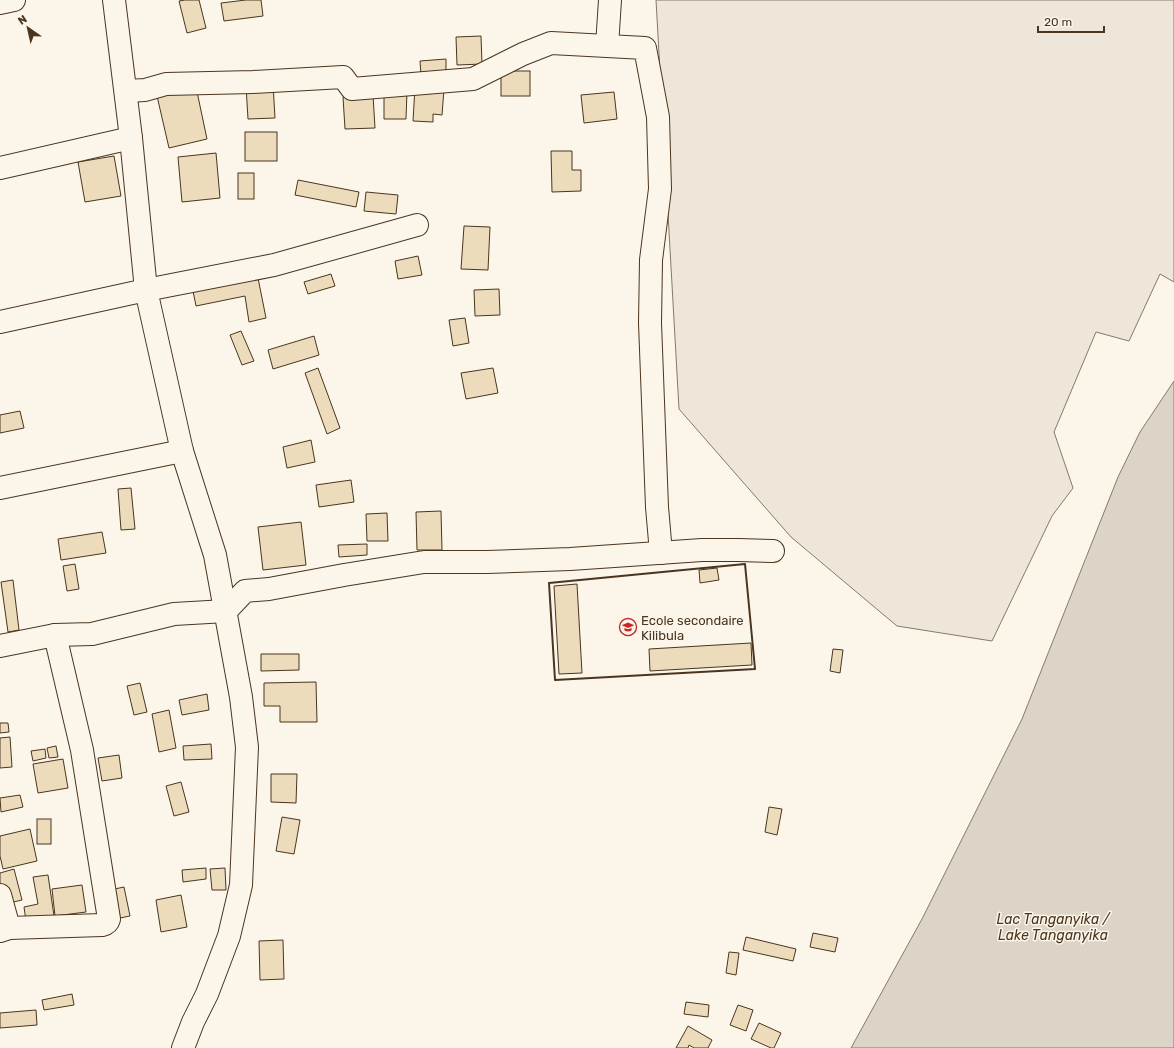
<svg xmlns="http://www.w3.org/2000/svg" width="1174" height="1048" font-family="Rubik,sans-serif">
	<rect width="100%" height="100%" fill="#fbf6e9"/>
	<polygon fill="#ede6d9" stroke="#887966" points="656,0 1174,0 1174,282 1160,274 1129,341 1096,332 1054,432 1073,488 1052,516 992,641 897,626 791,537 679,409"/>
	<polygon fill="#dcd4c6" stroke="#887966" points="1174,381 1174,1048 851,1048 922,919 1022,719 1118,477 1140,432"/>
	<g fill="#ecdcbc" stroke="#4a3520">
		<polygon points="185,0 199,0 206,28 187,33 179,1"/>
		<polygon points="246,0 261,0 263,16 224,21 221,3"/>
		<polygon points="481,36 482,64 457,65 456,37"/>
		<polygon points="446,59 446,73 421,75 420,61"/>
		<rect x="501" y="71" width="29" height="25"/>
		<polygon points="273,84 275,118 248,119 246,86"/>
		<polygon points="196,87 207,139 169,148 157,96"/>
		<polygon points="415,87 444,89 442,115 433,114 433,122 413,121"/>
		<polygon points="384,91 407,91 406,119 384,119"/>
		<polygon points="614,92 617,119 584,123 581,95"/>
		<polygon points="373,95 375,128 345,129 343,97"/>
		<rect x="245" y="132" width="32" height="29"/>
		<polygon points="551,151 572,151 572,170 581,170 581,191 552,192"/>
		<polygon points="216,153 220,198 182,202 178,157"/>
		<polygon points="114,156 121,196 85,202 78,162"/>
		<rect x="238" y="173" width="16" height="26"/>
		<polygon points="298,180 359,192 356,207 295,195"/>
		<polygon points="366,192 398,195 396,214 364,211"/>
		<polygon points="464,226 490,227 488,270 461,269"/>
		<polygon points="418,256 422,275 398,279 395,261"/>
		<polygon points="331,274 335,286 308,294 304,282"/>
		<polygon points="258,278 266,318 249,322 245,296 196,306 193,291"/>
		<polygon points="499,289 500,315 475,316 474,290"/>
		<polygon points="465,318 469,343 453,346 449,320"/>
		<polygon points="241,331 254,361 242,365 230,335"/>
		<polygon points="314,336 319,355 273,369 268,350"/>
		<polygon points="318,368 340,428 327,434 305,373"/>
		<polygon points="493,368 498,393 466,399 461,373"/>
		<polygon points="20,411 24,428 0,433 0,415"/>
		<polygon points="311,440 315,462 287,468 283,447"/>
		<polygon points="351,480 354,502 319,507 316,485"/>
		<polygon points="131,488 135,529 121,530 118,489"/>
		<polygon points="441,511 442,550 417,550 416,512"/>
		<polygon points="387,513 388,541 367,541 366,514"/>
		<polygon points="301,522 306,565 263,570 258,527"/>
		<polygon points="102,532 106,553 61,560 58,539"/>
		<polygon points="367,544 367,555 339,557 338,545"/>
		<polygon points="75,564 79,589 67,591 63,566"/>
		<polygon points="717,568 719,580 700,583 699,570"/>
		<polygon points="13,580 19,630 8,632 1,582"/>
		<polygon points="577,584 582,673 559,674 554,586"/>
		<polygon points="751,643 752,665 650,671 649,649"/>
		<polygon points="833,649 843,650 840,673 830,671"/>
		<polygon points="261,654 299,654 299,670 261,671"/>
		<polygon points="316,682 317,722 280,722 280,706 264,706 264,683"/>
		<polygon points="140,683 147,712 134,715 127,686"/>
		<polygon points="207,694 209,710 182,715 179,700"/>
		<polygon points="169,710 176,748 159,752 152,714"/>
		<polygon points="0,723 8,723 9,732 0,733"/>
		<polygon points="10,737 12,767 0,768 0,738"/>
		<polygon points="211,744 212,759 184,760 183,746"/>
		<polygon points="56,746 58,757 49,758 47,748"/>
		<polygon points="45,749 46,758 33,761 31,751"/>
		<polygon points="119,755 122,778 102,781 98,758"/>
		<polygon points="63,759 68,788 38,793 33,764"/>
		<polygon points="271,774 297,774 296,803 271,802"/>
		<polygon points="181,782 189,812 174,816 166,786"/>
		<polygon points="20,795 23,807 1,812 0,798"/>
		<polygon points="769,807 782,809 777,835 765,832"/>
		<polygon points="282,817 300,820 294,854 276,851"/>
		<rect x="37" y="819" width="14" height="25"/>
		<polygon points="30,829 37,861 3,869 0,856 0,836"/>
		<polygon points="206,868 206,879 183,882 182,870"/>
		<polygon points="225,868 226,890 212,890 210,869"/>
		<polygon points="14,869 22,900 5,904 0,883 0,873"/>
		<polygon points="48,875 54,916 26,921 24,907 38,904 33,877"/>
		<polygon points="82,885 86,912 55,916 52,889"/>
		<polygon points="124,887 130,916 115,919 110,890"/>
		<polygon points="181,895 187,927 161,932 156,900"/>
		<polygon points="813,933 838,938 835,952 810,947"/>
		<polygon points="746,937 796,949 793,961 743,950"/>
		<polygon points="283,940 284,979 260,980 259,941"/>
		<polygon points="729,952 739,953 736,975 726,973"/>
		<polygon points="72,994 74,1005 44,1010 42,1000"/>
		<polygon points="686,1002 709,1005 708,1017 684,1014"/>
		<polygon points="738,1005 753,1010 746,1031 730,1025"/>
		<polygon points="36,1010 37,1025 0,1028 0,1013"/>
		<polygon points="759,1023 781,1033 774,1048 771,1048 751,1039"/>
		<polygon points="688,1026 712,1040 708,1048 694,1048 689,1045 688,1048 676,1048"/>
	</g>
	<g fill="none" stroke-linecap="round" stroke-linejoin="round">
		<g stroke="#4a3520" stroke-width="24">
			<g id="minor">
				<polyline points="0,3 14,0"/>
				<polyline points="607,46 645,48 658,117 660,189 651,260 650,323 657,507 661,553"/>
				<polyline points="126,91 145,90 166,84 253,82 343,77 352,89 473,79 523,54 551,43 607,46 610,0"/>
				<polyline points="0,168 131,138 114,0"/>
				<polyline points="0,322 146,290 131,138"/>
				<polyline points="0,488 182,451"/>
				<polyline points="0,646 55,635 92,634 174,614 226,611 245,591 269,589 344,575 424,562 487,562 570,559 702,550 738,550 773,551"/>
				<polyline points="0,895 9,928 0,931"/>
				<path d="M9,928L102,925C106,924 108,923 109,919L82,750L55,635"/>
				<polyline points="183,1048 193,1022 207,994 229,936 241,885 247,747 241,697 215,555 182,451 146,290 274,265 417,225"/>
			</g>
		</g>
		<use href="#minor" stroke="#fbf6e9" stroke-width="22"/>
		<polygon stroke="#4a3520" stroke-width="2" points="745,564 755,669 555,680 549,583"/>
	</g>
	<defs>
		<g id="school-ring" transform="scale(0.9)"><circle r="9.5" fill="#fbf6e9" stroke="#c62828" stroke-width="1.5"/><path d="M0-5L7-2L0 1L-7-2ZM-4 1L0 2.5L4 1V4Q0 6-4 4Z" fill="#c62828"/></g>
	</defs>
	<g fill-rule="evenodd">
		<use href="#school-ring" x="628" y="627"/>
	</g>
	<g text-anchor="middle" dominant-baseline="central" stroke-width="3" stroke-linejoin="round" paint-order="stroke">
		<g font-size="13" fill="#4a3520" stroke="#fbf6e9" text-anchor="start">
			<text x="641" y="620">Ecole secondaire<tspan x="641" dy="15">Kilibula</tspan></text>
		</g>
		<g font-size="14" font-style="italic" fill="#4a3520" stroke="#fbf6e9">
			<text x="1053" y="919">Lac Tanganyika /<tspan x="1053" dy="16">Lake Tanganyika</tspan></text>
		</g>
	</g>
	<g transform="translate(28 28) rotate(326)" stroke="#fbf6e9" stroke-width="3" paint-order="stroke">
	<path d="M0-3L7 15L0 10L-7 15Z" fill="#4a3520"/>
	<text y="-6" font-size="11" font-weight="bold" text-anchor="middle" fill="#4a3520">N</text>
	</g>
	<path d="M1038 26v6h66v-6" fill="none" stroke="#4a3520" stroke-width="2"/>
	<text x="1044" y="26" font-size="12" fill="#4a3520" stroke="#fbf6e9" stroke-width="3" paint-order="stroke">20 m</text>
</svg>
